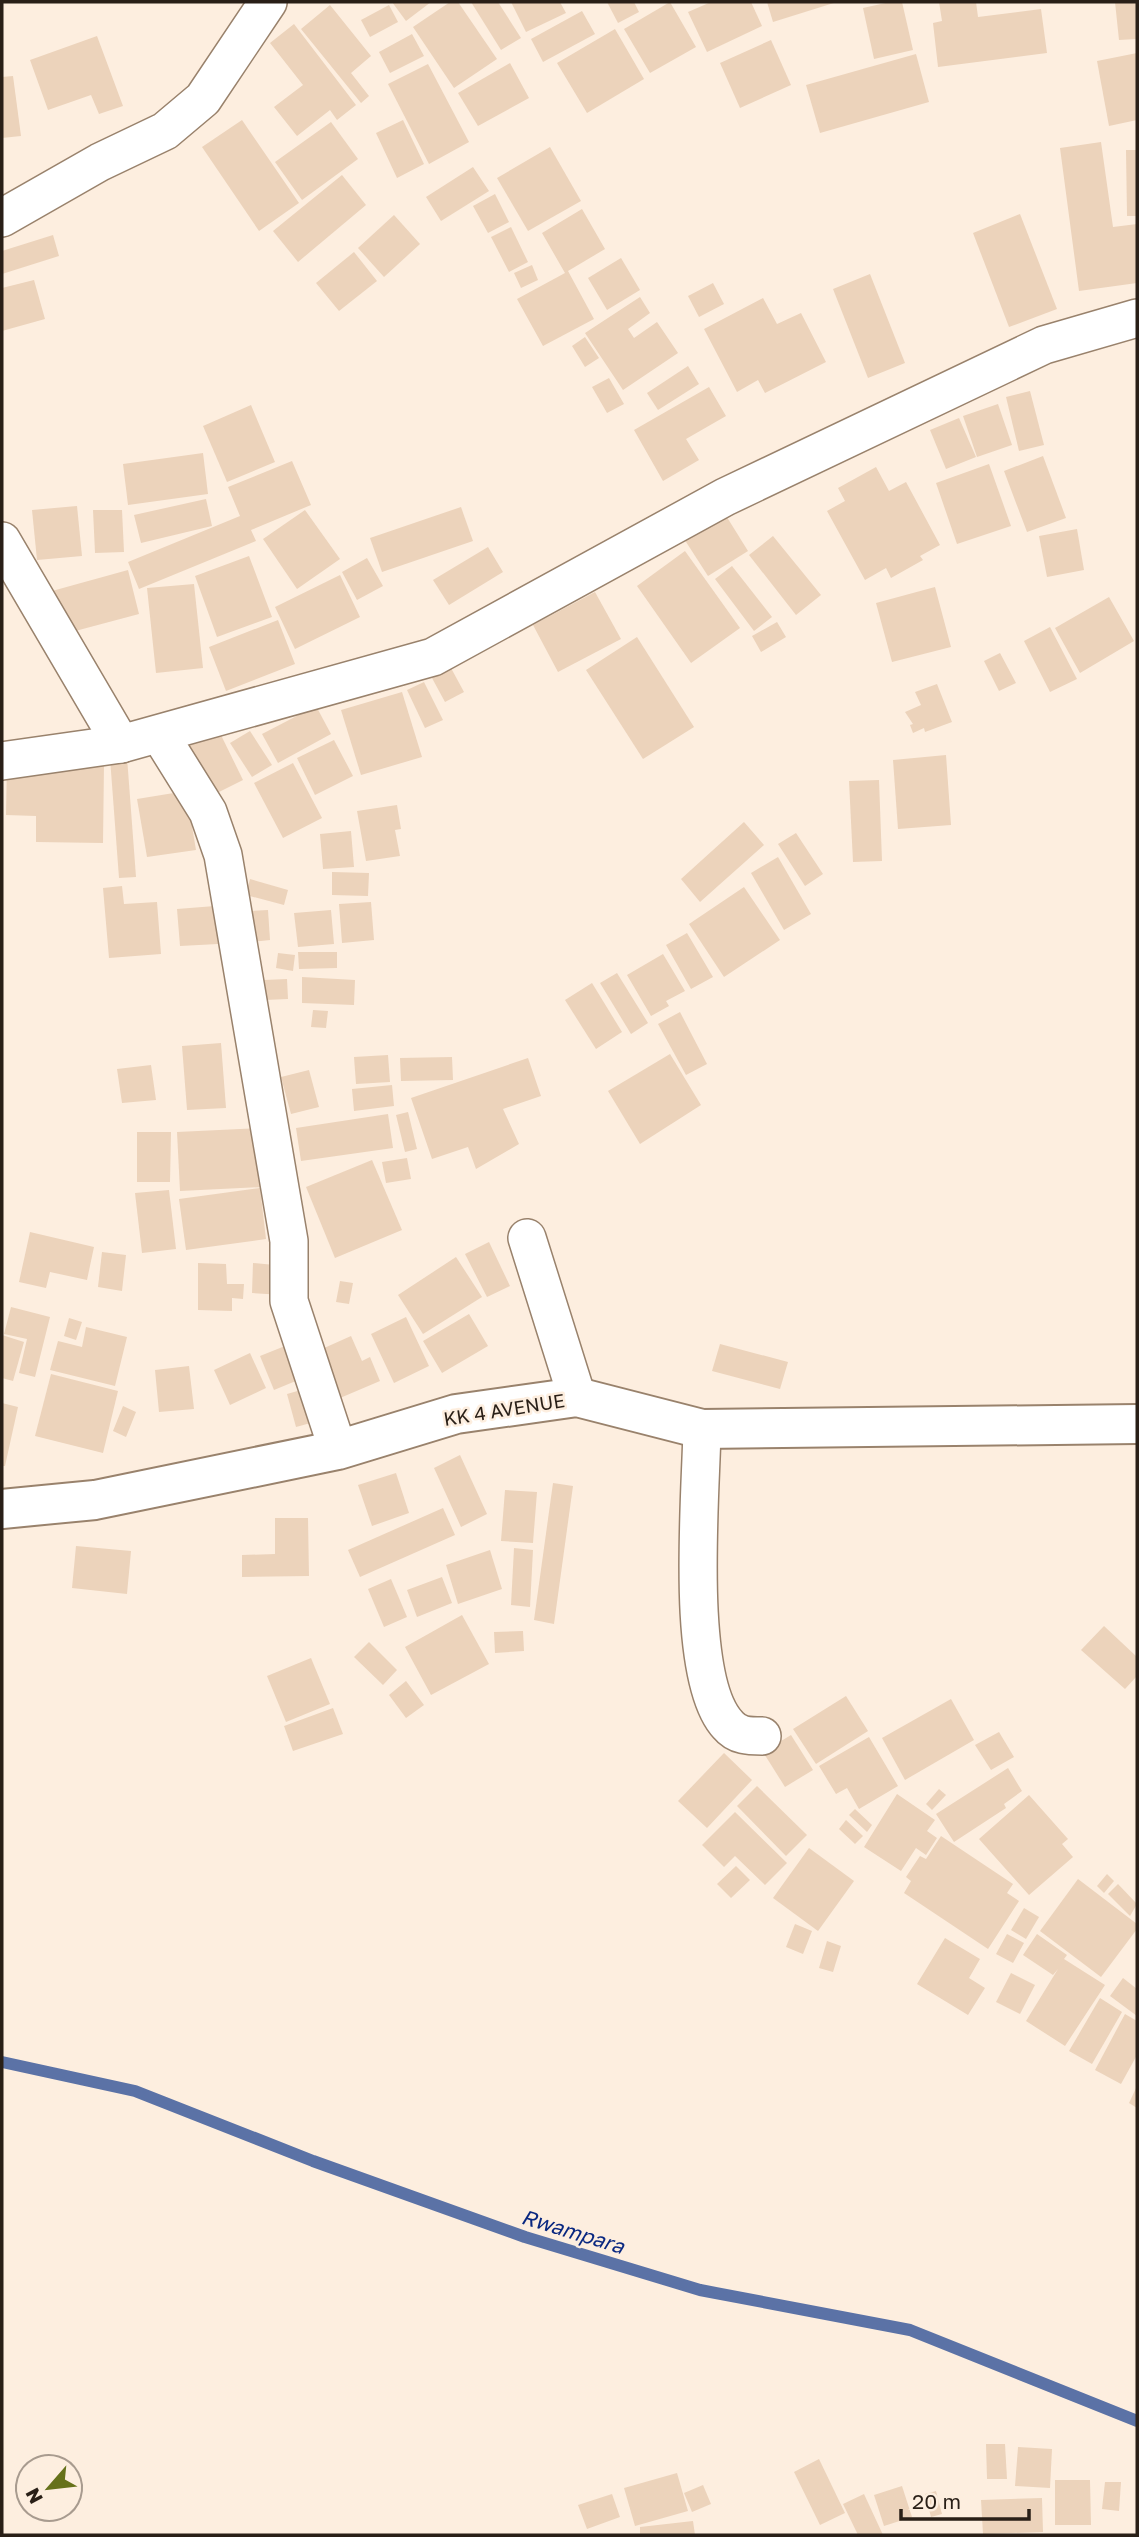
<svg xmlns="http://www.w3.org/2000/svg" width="1139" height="2537" font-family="'Golos Text',sans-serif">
	<rect width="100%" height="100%" fill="#fdeedf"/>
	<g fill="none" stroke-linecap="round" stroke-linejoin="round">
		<polyline stroke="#5b72a6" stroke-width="12" points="2,2062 135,2091 313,2161 525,2237 700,2290 910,2330 1137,2421"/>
	</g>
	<g fill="#ecd3bb">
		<polygon points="392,2 431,2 406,21"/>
		<polygon points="450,2 458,2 497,59 454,88 413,27"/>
		<polygon points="471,2 498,2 521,38 501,50"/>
		<polygon points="511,2 560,2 566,13 526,32"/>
		<polygon points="607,2 634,2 639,12 618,23"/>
		<polygon points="670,2 696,47 650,73 624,29"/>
		<polygon points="711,2 751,2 762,26 707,52 688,12"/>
		<polygon points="767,2 837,2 773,22"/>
		<polygon points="890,2 902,2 913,50 874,59 863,8"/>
		<polygon points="939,2 976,2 978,17 1041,9 1047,53 938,67 933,23 942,21"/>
		<polygon points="1115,2 1137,2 1137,39 1119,40"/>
		<polygon points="330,5 371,56 351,73 369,96 361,103 301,29"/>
		<polygon points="389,5 398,22 370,37 361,20"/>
		<polygon points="582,11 595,34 543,62 531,39"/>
		<polygon points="294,24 356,105 337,120 330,110 297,136 274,107 303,85 270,43"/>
		<polygon points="615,29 644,79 587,113 557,63"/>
		<polygon points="412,34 424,56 390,73 379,52"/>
		<polygon points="97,36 123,106 99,114 91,95 48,110 30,60"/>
		<polygon points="771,40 791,85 740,108 720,63"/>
		<polygon points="1137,53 1137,120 1109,126 1097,61"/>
		<polygon points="916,54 929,102 820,133 806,85"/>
		<polygon points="510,63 529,98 478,126 458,93"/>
		<polygon points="428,64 469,142 429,164 388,84"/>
		<polygon points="13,76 21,136 2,138 2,77"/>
		<polygon points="242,120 299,203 259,231 202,147"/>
		<polygon points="403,120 424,164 397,178 376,133"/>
		<polygon points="331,122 358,159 302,200 275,162"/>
		<polygon points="1101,142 1113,227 1137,224 1137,283 1079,291 1060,148"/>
		<polygon points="550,147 581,201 528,231 497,178"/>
		<polygon points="1126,150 1137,150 1137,216 1127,216"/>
		<polygon points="473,167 489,191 441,221 426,197"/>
		<polygon points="342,175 366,205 298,262 273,231"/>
		<polygon points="495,194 509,222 488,233 473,206"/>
		<polygon points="582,209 605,249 568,271 594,319 543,346 517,299 565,273 542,233"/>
		<polygon points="1020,214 1057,309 1009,327 973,233"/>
		<polygon points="394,215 420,244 384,277 358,248"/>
		<polygon points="511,227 528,262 509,272 491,237"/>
		<polygon points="53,235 59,256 2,274 2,251"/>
		<polygon points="354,252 377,281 339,311 316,283"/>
		<polygon points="621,258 640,290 607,310 588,278"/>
		<polygon points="532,265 538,280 521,288 514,273"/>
		<polygon points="870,274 905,363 868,378 833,289"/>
		<polygon points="34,280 45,319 2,331 2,288"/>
		<polygon points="713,283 724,304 699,317 688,296"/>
		<polygon points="640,297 650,313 628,329 634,338 657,322 678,353 623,390 585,333"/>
		<polygon points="763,298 777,324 801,313 826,362 765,393 758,380 737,392 704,329"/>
		<polygon points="585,337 599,358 585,367 572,346"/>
		<polygon points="688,366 699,384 658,410 647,393"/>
		<polygon points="609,378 624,404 607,413 592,387"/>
		<polygon points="709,387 726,416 686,439 699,460 663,481 634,430"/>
		<polygon points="1030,391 1044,445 1019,451 1006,397"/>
		<polygon points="998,404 1012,445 977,457 963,416"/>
		<polygon points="251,405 275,462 227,482 203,426"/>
		<polygon points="959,418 976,457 946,469 930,430"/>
		<polygon points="203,453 208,494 128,505 123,464"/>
		<polygon points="1043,456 1066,518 1027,532 1004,471"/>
		<polygon points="292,461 311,505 251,530 256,541 139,589 128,562 240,516 228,487"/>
		<polygon points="989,464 1011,526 957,544 936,483"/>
		<polygon points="876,467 889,491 906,482 940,545 920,556 923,560 891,578 886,568 865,580 827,511 845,501 838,488"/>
		<polygon points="206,499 212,526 141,543 134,515"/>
		<polygon points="77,506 82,556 37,560 32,510"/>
		<polygon points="720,506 748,551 708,576 679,531"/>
		<polygon points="461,507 473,541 382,572 370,538"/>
		<polygon points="93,510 122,510 124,552 95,553"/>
		<polygon points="305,510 340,559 297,589 263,539"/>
		<polygon points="1077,529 1084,570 1047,577 1039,536"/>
		<polygon points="773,536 821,595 796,615 749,555"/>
		<polygon points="488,547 503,572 449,605 433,580"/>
		<polygon points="685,551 740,628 691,663 637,586"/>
		<polygon points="249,556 272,617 217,637 195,576"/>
		<polygon points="367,558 383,586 357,600 342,572"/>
		<polygon points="732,566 772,617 754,631 715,579"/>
		<polygon points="128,570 139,614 64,634 52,591"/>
		<polygon points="340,575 360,617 295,649 275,607"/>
		<polygon points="194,584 203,668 156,673 147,588"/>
		<polygon points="935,587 951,647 892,662 876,603"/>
		<polygon points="595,592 621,639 558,672 533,625"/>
		<polygon points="1109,597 1134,641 1080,673 1055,628"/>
		<polygon points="278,620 295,664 226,691 209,647"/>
		<polygon points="777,622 786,637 761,652 752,636"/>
		<polygon points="1050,627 1077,679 1050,692 1024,641"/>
		<polygon points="637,637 694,727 643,759 586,670"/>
		<polygon points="1000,653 1016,683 999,691 984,661"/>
		<polygon points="451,668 464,692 445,702 432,678"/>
		<polygon points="424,682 443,720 425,728 407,690"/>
		<polygon points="937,684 952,722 925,732 924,728 913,733 910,725 913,724 905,712 921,705 915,692"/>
		<polygon points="402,692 422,757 361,775 341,710"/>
		<polygon points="316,706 331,734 278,763 262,734"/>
		<polygon points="219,731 243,780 207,798 182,748"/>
		<polygon points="250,731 272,765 252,777 230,743"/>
		<polygon points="334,740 353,776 315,795 297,758"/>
		<polygon points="946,755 951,825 898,829 893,760"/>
		<polygon points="127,757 136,877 119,878 110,758"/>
		<polygon points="7,761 104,764 103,843 36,842 36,816 6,815"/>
		<polygon points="293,763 322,818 283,838 254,783"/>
		<polygon points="879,780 882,861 853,862 849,781"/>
		<polygon points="186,791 196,850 147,857 137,799"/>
		<polygon points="397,805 401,829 395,830 400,856 366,861 357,811"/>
		<polygon points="744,822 764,845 700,902 681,879"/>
		<polygon points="351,831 354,867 323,869 320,834"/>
		<polygon points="796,833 823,874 805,886 778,844"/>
		<polygon points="778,857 811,914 784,930 751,873"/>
		<polygon points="332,872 369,873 368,896 332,895"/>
		<polygon points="250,879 288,890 284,905 246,895"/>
		<polygon points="122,886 124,904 157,902 161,954 109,958 103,888"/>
		<polygon points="744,887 780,940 724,977 689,924"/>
		<polygon points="371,902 374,940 342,943 339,904"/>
		<polygon points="215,906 218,944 180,946 177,909"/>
		<polygon points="268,910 270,940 252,942 249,911"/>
		<polygon points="331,910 334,944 298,947 294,913"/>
		<polygon points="687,933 713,977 691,989 666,945"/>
		<polygon points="298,952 337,952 337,968 299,969"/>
		<polygon points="278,953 295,955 293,971 276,968"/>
		<polygon points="663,954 685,991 666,1001 669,1006 651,1016 627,975"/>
		<polygon points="617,973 648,1023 631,1034 600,983"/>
		<polygon points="302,977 355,980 354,1005 302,1003"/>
		<polygon points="287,979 288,999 265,1000 264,980"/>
		<polygon points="592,983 622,1032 596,1049 565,1000"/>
		<polygon points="313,1010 328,1011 326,1028 311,1027"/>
		<polygon points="680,1012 707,1064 686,1075 658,1024"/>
		<polygon points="221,1043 226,1108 187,1110 182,1046"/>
		<polygon points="670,1054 701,1105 640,1144 608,1091"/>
		<polygon points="388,1055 390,1082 356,1084 354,1057"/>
		<polygon points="452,1057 453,1080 401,1081 400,1058"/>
		<polygon points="528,1058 541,1096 503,1109 519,1144 476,1169 468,1147 432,1159 411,1098"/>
		<polygon points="151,1065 156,1100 122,1103 117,1069"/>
		<polygon points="309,1070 319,1107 291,1114 281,1077"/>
		<polygon points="392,1085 394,1106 354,1111 352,1089"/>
		<polygon points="408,1112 417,1149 405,1152 396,1115"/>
		<polygon points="388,1114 393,1148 301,1161 296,1128"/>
		<polygon points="261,1128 263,1187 180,1191 177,1132"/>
		<polygon points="137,1132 171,1132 170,1182 137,1182"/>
		<polygon points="407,1158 411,1179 386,1183 382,1162"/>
		<polygon points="372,1160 402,1230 335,1258 306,1187"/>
		<polygon points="260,1188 266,1239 186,1250 179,1199"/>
		<polygon points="169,1190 176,1249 142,1253 135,1193"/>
		<polygon points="30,1232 94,1247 87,1280 50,1272 46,1288 19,1282"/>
		<polygon points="489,1242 510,1286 487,1297 465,1254"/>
		<polygon points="102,1252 126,1255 122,1291 98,1287"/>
		<polygon points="456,1257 482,1297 423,1334 398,1295"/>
		<polygon points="198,1263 226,1264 227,1284 244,1284 243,1299 232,1298 232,1311 198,1310"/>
		<polygon points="253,1263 285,1266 283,1295 252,1293"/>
		<polygon points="340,1281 353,1283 349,1304 336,1302"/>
		<polygon points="11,1307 50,1317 35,1377 19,1373 27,1339 4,1334"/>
		<polygon points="469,1314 488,1346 442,1373 423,1341"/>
		<polygon points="406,1317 429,1366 394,1383 371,1334"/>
		<polygon points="69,1318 82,1322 76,1340 64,1336"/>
		<polygon points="86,1327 127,1337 115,1386 50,1370 58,1341 82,1347"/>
		<polygon points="2,1335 24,1342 13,1381 2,1378"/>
		<polygon points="351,1336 362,1361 370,1357 380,1381 333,1401 313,1353"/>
		<polygon points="290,1344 303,1378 274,1390 260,1356"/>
		<polygon points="720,1344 788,1362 780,1389 712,1371"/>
		<polygon points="250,1353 266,1388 230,1405 214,1370"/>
		<polygon points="189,1366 194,1409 159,1412 155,1370"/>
		<polygon points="51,1374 118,1391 103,1453 35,1436"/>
		<polygon points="308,1388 318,1421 296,1427 287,1394"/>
		<polygon points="2,1403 18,1407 5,1466 2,1466"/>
		<polygon points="123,1406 136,1412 126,1437 113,1431"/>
		<polygon points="460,1455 487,1514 461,1527 434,1468"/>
		<polygon points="396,1473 409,1513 372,1526 358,1485"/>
		<polygon points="553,1483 573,1486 554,1624 534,1620"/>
		<polygon points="505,1490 537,1492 533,1543 501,1541"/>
		<polygon points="443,1508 455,1535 360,1577 348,1550"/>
		<polygon points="275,1518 308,1518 309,1576 242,1577 242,1555 275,1554"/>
		<polygon points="76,1546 131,1551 127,1594 72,1588"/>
		<polygon points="514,1548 533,1550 530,1607 511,1605"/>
		<polygon points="490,1550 502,1589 458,1604 446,1565"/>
		<polygon points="442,1577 452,1603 417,1617 407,1590"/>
		<polygon points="391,1579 407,1617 384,1627 368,1589"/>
		<polygon points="462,1615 489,1664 431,1695 405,1647"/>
		<polygon points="1104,1626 1137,1657 1137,1676 1125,1689 1081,1650"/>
		<polygon points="523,1631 524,1651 495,1653 494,1632"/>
		<polygon points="369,1642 397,1670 383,1685 354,1657"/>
		<polygon points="311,1658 330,1704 286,1722 267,1676"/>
		<polygon points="406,1681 424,1705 406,1718 389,1695"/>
		<polygon points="846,1696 868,1731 816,1764 793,1729"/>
		<polygon points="951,1699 974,1740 905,1780 882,1738"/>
		<polygon points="333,1708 343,1734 293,1751 284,1726"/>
		<polygon points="999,1732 1014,1757 991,1770 975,1745"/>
		<polygon points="791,1735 813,1770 785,1787 763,1752"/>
		<polygon points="869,1737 898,1786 859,1809 847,1788 836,1794 819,1766"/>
		<polygon points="724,1753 752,1780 707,1828 678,1801"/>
		<polygon points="1008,1768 1022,1791 1004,1804 1006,1808 954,1842 936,1814"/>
		<polygon points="757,1786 807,1835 786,1856 737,1806"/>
		<polygon points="939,1789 946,1795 932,1810 926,1804"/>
		<polygon points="897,1794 935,1820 927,1831 937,1838 926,1855 916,1848 901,1871 864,1847"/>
		<polygon points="1029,1795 1068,1839 1062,1844 1073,1857 1029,1895 979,1839"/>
		<polygon points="855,1809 872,1825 867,1832 849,1815"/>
		<polygon points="735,1812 787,1863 765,1885 735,1856 724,1867 702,1845"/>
		<polygon points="846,1820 863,1836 855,1844 839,1829"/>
		<polygon points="941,1836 1013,1884 1007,1893 1019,1901 988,1949 904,1893 911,1881 906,1877 920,1856 926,1859"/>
		<polygon points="809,1848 854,1881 818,1931 773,1898"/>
		<polygon points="736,1866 750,1880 731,1898 717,1884"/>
		<polygon points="1107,1874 1114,1881 1104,1893 1097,1886"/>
		<polygon points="1078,1879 1137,1924 1137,1929 1101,1977 1040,1931"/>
		<polygon points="1118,1884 1137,1904 1130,1916 1108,1894"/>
		<polygon points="1024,1908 1039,1917 1026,1939 1011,1930"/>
		<polygon points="795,1924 812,1931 803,1954 786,1947"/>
		<polygon points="1007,1934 1024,1943 1013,1963 996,1954"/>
		<polygon points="1037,1934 1067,1955 1064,1959 1105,1985 1065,2046 1026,2021 1058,1969 1053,1975 1023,1955"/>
		<polygon points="945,1938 980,1959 969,1978 985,1988 968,2015 917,1984"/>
		<polygon points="827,1941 841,1946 833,1972 819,1968"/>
		<polygon points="1011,1973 1035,1985 1020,2014 996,2002"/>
		<polygon points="1123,1978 1137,1989 1137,2016 1110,1996"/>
		<polygon points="1100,1998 1122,2012 1092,2064 1069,2051"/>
		<polygon points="1125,2014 1137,2021 1137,2055 1121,2084 1095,2070"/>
		<polygon points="1137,2086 1137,2108 1129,2103"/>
		<polygon points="986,2444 1005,2444 1007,2479 987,2479"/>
		<polygon points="1018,2447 1052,2449 1050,2488 1015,2486"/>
		<polygon points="819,2459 845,2513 820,2525 794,2472"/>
		<polygon points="677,2473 688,2511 635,2526 624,2488"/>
		<polygon points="1055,2480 1090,2480 1091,2525 1055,2525"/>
		<polygon points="1105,2482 1121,2482 1119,2511 1102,2509"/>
		<polygon points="703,2485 711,2504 692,2512 684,2493"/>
		<polygon points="902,2486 912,2517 884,2526 874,2495"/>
		<polygon points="936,2491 942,2514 931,2517 925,2494"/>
		<polygon points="612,2494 620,2517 587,2529 578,2505"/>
		<polygon points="864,2494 883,2535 858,2535 843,2504"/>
		<polygon points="1042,2498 1043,2532 983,2534 981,2500"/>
		<polygon points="693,2521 695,2535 640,2535 640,2527"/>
	</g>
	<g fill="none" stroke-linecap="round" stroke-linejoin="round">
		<g stroke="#99826c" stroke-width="40">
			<g id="street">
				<polyline points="2,218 100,162 165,131 203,99 268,2"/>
				<polyline points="2,541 121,744"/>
				<polyline points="160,735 208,812 223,855 289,1241 289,1301 338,1450"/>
				<polyline points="2,761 121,744 433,657 725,497 1044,345 1137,318"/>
				<polyline points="527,1238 577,1397"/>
				<path d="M702,1429C701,1494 684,1678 728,1725C737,1736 749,1736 762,1736"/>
			</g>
		</g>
		<g stroke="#99826c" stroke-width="42">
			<polyline id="secondary" points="2,1509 95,1500 338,1450 456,1414 577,1397 702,1429 1137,1424"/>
		</g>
		<use href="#street" stroke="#fff" stroke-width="37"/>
		<use href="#secondary" stroke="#fff" stroke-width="38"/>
	</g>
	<g text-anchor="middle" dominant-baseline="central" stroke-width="5" stroke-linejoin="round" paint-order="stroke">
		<g font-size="19" fill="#291f17" stroke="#fdeedf">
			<text transform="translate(504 1409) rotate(-9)">KK 4 AVENUE</text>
		</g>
		<g font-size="21" font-style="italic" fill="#092780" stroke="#fdeedf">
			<text transform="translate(573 2231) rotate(17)">Rwampara</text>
		</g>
	</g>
	<rect width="1139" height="2537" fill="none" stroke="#291f17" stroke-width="7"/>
	<g transform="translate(49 2488) rotate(242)"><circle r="33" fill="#fdeedf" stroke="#a89b8f" stroke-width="2"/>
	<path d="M0-5L12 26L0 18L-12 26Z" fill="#66711a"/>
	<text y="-10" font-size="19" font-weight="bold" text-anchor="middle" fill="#291f17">N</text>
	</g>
	<path d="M901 2509v10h128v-10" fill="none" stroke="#291f17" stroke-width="3.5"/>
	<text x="912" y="2509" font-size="21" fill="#291f17" stroke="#fdeedf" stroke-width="5" paint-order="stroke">20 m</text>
</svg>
